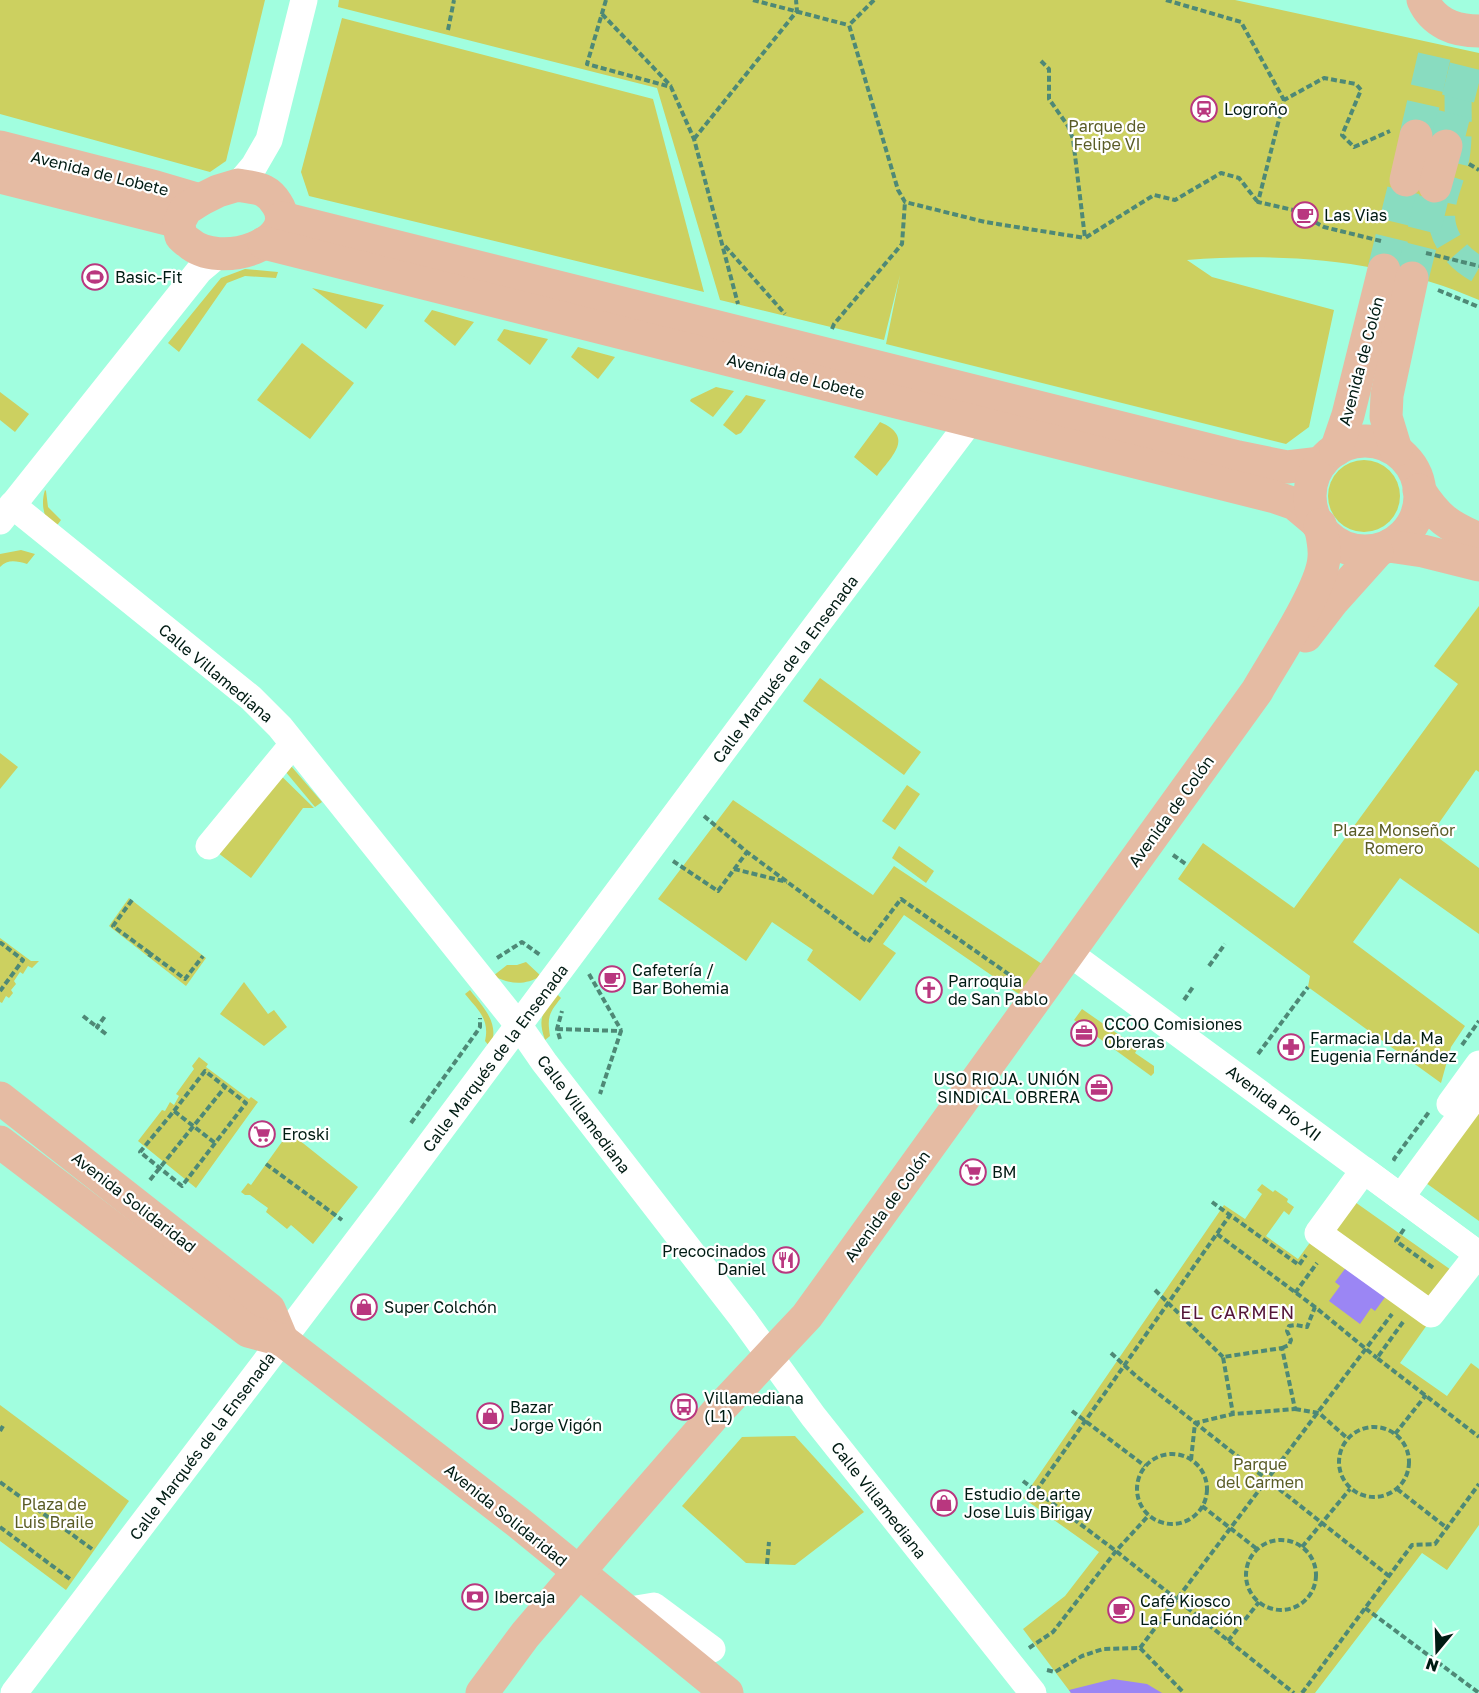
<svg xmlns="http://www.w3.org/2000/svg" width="1479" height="1693" font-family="'Golos Text',sans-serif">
	<rect width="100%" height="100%" fill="#a1fedf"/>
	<g fill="#ccd060">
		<polygon points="0,0 265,0 226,161 210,172 0,114"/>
		<path d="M339,0H1235L1479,53V300C1389,260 1284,252 1187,260L1212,277L1334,310L1309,427L1286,444L886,344L900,275L884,340L720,300L657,88L338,7Z"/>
		<polygon points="342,18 653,99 704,292 309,196 301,172"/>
		<polygon points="245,269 278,272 276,278 245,276 227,283 179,352 168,343 221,278"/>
		<polygon points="312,288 384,305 366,329"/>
		<polygon points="432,310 474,322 455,346 424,321"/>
		<polygon points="504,329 548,339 530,365 497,340"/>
		<polygon points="302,343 354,383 310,439 257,400"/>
		<polygon points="578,347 615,357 598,379 571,357"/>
		<polygon points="716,387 734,391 713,417 690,401 691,399"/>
		<polygon points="0,392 29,414 15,432 0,420"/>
		<polygon points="746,395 766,400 741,433 736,435 723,425"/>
		<path d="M880,422C915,437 892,456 877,476L854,457Z"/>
		<circle cx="1364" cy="496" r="36"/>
		<path d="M45,490L46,491L48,507L61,520L52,532C45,518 40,506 45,490Z"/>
		<path d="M21,550L35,554L27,564C16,561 8,559 0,567V554Z"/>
		<polygon points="1479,606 1479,772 1476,770 1432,833 1479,868 1479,934 1400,878 1353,942 1465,1026 1451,1047 1441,1083 1308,987 1310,976 1178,879 1203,843 1294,908 1458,684 1434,666"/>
		<polygon points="820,678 921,752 904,775 803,701"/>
		<polygon points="0,753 18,767 0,789"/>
		<polygon points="285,759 322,802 315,807 280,765"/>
		<polygon points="265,760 314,808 303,808 251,878 201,840"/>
		<polygon points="907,785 920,794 895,830 882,821"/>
		<polygon points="733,800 873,895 894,866 1054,972 1032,1003 904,915 883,944 896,953 860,1001 807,960 813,950 772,922 746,961 658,899"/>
		<polygon points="899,846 934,871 926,883 892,858"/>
		<polygon points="129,898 206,958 186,986 109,926"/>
		<polygon points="0,938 31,961 39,961 32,968 28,966 23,974 20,972 14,981 16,984 11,990 13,993 9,998 6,996 2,1003 0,1002"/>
		<path d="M526,962L541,976C524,986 510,984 493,976L507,965H517Z"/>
		<polygon points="244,982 268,1014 274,1010 287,1027 264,1046 220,1014"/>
		<path d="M470,990C483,1007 501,1024 490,1047L485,1041C490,1019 478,1010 465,994Z"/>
		<path d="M556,993L561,998C549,1013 547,1017 550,1036L545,1040C537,1017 543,1013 556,993Z"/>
		<polygon points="1082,1009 1138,1048 1135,1053 1154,1066 1154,1073 1151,1076 1074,1020"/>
		<polygon points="199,1057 208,1064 206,1067 249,1099 251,1097 258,1102 196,1188 138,1141 162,1110 165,1111 170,1102 174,1105 179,1096 176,1094 194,1069 192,1066"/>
		<polygon points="1479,1109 1479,1221 1426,1183"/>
		<polygon points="289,1132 358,1187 313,1244 291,1225 287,1229 266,1212 268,1208 250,1195 245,1195 241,1192 248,1183 251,1185"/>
		<polygon points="1262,1184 1273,1192 1275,1190 1288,1199 1287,1202 1294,1207 1289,1215 1284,1211 1266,1236 1298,1259 1345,1195 1461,1277 1400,1363 1447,1396 1471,1363 1479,1369 1479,1525 1447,1570 1422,1553 1315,1693 1071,1693 1023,1629 1065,1596 1099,1552 1023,1498 1224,1205 1245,1219 1262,1194 1257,1190"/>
		<polygon points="0,1405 129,1501 66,1590 0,1541"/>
		<polygon points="795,1436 864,1512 795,1565 746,1563 682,1506 742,1437"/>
	</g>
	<g fill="#9b86f4">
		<polygon points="1351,1261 1391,1289 1375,1311 1371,1308 1360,1324 1329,1301 1340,1286 1335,1282"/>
		<polygon points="1113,1679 1147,1684 1162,1693 1071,1693 1069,1690"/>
	</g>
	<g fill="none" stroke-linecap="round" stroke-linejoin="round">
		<path stroke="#89dcc0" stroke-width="27" stroke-dasharray="27 14" stroke-linecap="butt" d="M1458,95C1458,113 1459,133 1457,151C1453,183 1430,210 1449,242C1457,255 1465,262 1479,270"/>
		<g stroke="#89dcc0" stroke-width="33" stroke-dasharray="33 16" stroke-linecap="butt">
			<polyline points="1416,136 1437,44"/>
			<polyline points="1446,146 1470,51"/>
			<polyline points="1384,270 1406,180"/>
			<polyline points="1412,278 1435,186"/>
		</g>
		<g stroke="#4e8976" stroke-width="4" stroke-dasharray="6 3" stroke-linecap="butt">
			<polyline points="606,0 587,64 671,87 694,139 738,304"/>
			<polyline points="753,0 848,25"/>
			<polyline points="874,0 849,25 898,190 905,202 985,222 1085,238"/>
			<polyline points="1166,0 1241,22 1284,100"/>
			<polyline points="602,14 671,86"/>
			<polyline points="448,30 454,0"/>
			<polyline points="1041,61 1049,69 1049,99 1068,126 1073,139 1085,238 1154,195 1175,200 1221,173 1239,178 1257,201"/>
			<polyline points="694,139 797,11 796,0"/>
			<polyline points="1469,164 1479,170"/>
			<polyline points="1381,241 1324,227 1293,210 1258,202 1284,100 1324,78 1356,84 1361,90 1342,135 1354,147 1390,131"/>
			<polyline points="725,246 785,314"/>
			<polyline points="1426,253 1479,266"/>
			<polyline points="1438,290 1479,307"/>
			<polyline points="832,329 834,324 902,244 905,202"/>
			<polyline points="704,816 747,852 868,942 901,899 1017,980"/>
			<polyline points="1173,855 1187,865"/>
			<polyline points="673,861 718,891 747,852"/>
			<polyline points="734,869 787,882"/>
			<polyline points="132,900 113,926 151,954"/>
			<polyline points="0,945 1,943 23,960 0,991"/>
			<polyline points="149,957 151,954 185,979 203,956"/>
			<polyline points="497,958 522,942 540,955"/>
			<polyline points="1209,966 1225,944"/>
			<polyline points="589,974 621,1030"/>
			<polyline points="1184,1000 1193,987"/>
			<polyline points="83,1016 97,1027"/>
			<polyline points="557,1029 621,1031 600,1094"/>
			<polyline points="106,1034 97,1027 106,1015"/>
			<polyline points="560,1039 557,1029 562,1011"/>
			<polyline points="1462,1045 1479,1021"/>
			<polyline points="1258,1054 1308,987"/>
			<polyline points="174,1111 205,1071 246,1103 182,1186 140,1152 174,1111 215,1143"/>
			<polyline points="411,1123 476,1033 480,1027 480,1018"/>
			<polyline points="1396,1160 1394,1159 1429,1112"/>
			<polyline points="266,1164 342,1220"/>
			<polyline points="150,1180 225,1087"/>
			<polyline points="1212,1202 1299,1265 1306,1255"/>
			<polyline points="1404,1229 1396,1241 1435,1269"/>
			<polyline points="1217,1234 1315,1307 1377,1358"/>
			<polyline points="1155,1290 1223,1357"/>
			<polyline points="1295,1293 1317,1263"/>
			<polyline points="1403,1322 1377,1358 1479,1437"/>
			<polyline points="1282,1348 1289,1345 1291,1340 1287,1331 1289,1326 1296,1325 1307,1327 1315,1307"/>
			<polyline points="1111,1353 1136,1376 1389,1576"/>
			<polyline points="1295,1409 1319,1413 1347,1438"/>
			<polyline points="1072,1411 1145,1466"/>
			<circle cx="1374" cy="1462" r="35"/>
			<polyline points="0,1431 3,1426"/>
			<polyline points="1395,1434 1426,1395"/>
			<circle cx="1172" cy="1489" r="35"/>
			<polyline points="1191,1460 1195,1423 1233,1414 1295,1409 1282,1348 1223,1357 1233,1414"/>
			<polyline points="1023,1481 1116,1551 1294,1693"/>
			<polyline points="0,1482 92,1549"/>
			<polyline points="1397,1489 1447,1528"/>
			<polyline points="1036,1491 1230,1215"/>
			<polyline points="1202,1506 1257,1549"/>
			<polyline points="0,1527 70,1579"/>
			<circle cx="1281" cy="1575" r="35"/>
			<polyline points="1302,1547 1350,1489"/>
			<polyline points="767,1564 769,1542"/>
			<polyline points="1365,1608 1479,1693"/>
			<polyline points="1228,1641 1259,1602"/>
			<polyline points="1029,1648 1053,1632 1116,1551 1149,1515"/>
			<polyline points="1140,1648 1392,1314"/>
			<polyline points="1047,1670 1055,1672 1082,1656 1103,1649 1140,1648 1184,1693"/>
			<polyline points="1302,1693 1412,1545 1435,1544 1479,1484"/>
		</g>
		<g stroke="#fff" stroke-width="27">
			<polyline points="238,185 254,166 269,140 304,0"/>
			<polyline points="12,505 251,698 280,727 519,1026 544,1062 743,1319 813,1416 1033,1693"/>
			<polyline points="0,521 199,271 218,255"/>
			<polyline points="209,846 293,744"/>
			<polyline points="1068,952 1479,1255"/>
			<polyline points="1450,1104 1479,1064"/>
			<polygon points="1364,1170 1478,1254 1431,1314 1318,1233"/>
			<polyline points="1401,1197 1479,1091"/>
			<polyline points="624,1611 654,1606 712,1649"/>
			<polyline points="14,1693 387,1202 815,627 971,420"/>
		</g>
		<g stroke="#e5bba3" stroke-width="33">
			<path d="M1423,0C1433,23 1455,31 1479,31"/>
			<polyline points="0,147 156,187 200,200"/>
			<polyline points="0,177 179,222"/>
			<polyline points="1406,180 1416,136"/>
			<path d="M238,185C246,187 257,187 264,191C270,194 274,199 277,204C302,242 220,271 188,242C186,241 182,237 181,236C180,232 179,226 179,222L186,209L200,200L218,191Z"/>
			<polyline points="1435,186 1446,146"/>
			<polyline points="282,218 1238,457 1287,467 1321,463"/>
			<polyline points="264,243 1275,497 1295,504 1320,525"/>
			<circle cx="1365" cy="496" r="55"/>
			<polyline points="1336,450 1348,415 1384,270"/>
			<polyline points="1396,450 1386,417 1387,395 1412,278"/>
			<path d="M1419,490C1437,518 1448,526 1479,539"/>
			<polyline points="1389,546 1423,551 1479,565"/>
			<polyline points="1306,636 1333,601 1377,552"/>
			<polyline points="0,1098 269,1309 282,1340"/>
			<polyline points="0,1142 248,1331 282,1340 320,1369 519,1523 727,1693"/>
			<path d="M482,1693L525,1635L611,1534L716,1413L807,1316L1257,691C1274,661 1323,588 1324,557C1325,546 1322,535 1320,525"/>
		</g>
	</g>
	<defs>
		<g id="station-ring" transform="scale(1.35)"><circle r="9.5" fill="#fff" stroke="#b9377f" stroke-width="1.5"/><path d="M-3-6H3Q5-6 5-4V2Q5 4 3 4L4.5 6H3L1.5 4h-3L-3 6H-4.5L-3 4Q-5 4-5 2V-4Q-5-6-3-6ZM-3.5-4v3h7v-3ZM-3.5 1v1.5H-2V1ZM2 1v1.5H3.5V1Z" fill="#b9377f"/></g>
		<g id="cafe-ring" transform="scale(1.35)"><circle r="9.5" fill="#fff" stroke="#b9377f" stroke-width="1.5"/><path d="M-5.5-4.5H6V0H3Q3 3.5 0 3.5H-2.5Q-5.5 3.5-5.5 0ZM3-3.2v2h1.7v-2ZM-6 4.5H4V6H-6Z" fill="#b9377f"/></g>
		<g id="stadium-ring" transform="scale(1.35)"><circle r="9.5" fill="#fff" stroke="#b9377f" stroke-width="1.5"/><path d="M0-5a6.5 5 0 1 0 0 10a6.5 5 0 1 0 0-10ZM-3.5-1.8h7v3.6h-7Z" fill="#b9377f"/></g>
		<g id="church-ring" transform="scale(1.35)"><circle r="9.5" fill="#fff" stroke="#b9377f" stroke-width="1.5"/><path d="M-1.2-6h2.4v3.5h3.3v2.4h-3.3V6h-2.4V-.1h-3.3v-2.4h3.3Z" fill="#b9377f"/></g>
		<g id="office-ring" transform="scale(1.35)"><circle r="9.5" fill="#fff" stroke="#b9377f" stroke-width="1.5"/><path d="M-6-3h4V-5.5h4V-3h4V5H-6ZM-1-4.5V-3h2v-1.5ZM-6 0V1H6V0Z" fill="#b9377f"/></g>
		<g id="pharmacy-ring" transform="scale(1.35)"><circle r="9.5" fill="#fff" stroke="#b9377f" stroke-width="1.5"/><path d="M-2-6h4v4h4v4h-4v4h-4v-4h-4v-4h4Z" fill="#b9377f"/></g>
		<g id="supermarket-ring" transform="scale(1.35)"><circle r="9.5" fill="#fff" stroke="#b9377f" stroke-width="1.5"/><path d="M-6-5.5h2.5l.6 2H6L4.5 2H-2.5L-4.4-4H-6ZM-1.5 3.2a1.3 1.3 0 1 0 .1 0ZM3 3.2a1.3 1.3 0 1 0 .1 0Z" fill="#b9377f"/></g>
		<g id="restaurant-ring" transform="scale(1.35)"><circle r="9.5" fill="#fff" stroke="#b9377f" stroke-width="1.5"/><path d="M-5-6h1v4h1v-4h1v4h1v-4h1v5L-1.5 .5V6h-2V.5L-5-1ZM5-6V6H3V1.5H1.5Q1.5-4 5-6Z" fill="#b9377f"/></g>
		<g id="shop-ring" transform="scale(1.35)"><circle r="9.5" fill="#fff" stroke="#b9377f" stroke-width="1.5"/><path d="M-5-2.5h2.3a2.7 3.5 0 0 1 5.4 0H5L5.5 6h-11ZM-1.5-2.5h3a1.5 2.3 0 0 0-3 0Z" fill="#b9377f"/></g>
		<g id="bus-ring" transform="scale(1.35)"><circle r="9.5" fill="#fff" stroke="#b9377f" stroke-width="1.5"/><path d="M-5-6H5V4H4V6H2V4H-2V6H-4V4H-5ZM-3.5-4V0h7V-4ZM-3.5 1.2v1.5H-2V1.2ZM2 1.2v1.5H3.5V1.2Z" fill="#b9377f"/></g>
		<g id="bank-ring" transform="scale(1.35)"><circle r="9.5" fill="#fff" stroke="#b9377f" stroke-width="1.5"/><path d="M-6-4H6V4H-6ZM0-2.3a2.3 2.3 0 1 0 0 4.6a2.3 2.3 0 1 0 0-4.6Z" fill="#b9377f"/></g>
	</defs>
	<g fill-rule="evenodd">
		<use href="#station-ring" x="1204" y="109"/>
		<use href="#cafe-ring" x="1305" y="215"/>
		<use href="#stadium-ring" x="95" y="277"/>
		<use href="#cafe-ring" x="612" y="979"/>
		<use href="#church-ring" x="929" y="990"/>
		<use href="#office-ring" x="1084" y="1033"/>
		<use href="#pharmacy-ring" x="1291" y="1047"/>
		<use href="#office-ring" x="1099" y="1088"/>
		<use href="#supermarket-ring" x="262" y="1134"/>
		<use href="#supermarket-ring" x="973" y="1172"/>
		<use href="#restaurant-ring" x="786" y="1260"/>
		<use href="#shop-ring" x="364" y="1307"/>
		<use href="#bus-ring" x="684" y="1407"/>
		<use href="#shop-ring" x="490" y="1416"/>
		<use href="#shop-ring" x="944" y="1503"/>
		<use href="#bank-ring" x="475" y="1597"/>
		<use href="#cafe-ring" x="1121" y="1610"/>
	</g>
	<g text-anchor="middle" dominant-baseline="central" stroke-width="4.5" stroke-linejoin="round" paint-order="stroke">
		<g font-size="16" fill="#001b13" stroke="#fff" text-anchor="start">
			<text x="1224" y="109">Logroño</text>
			<text x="1324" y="215">Las Vias</text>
			<text x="115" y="277">Basic-Fit</text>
			<text x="632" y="970">Cafetería /<tspan x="632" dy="18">Bar Bohemia</tspan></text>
			<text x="948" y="981">Parroquia<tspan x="948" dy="18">de San Pablo</tspan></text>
			<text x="1104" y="1024">CCOO Comisiones<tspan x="1104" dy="18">Obreras</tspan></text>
			<text x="1310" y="1038">Farmacia Lda. Mª<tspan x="1310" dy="18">Eugenia Fernández</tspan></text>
			<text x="1080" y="1079" text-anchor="end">USO RIOJA. UNIÓN<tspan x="1080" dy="18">SINDICAL OBRERA</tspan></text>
			<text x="282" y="1134">Eroski</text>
			<text x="992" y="1172">BM</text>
			<text x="766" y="1251" text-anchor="end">Precocinados<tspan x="766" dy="18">Daniel</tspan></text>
			<text x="384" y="1307">Super Colchón</text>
			<text x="704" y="1398">Villamediana<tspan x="704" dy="18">(L1)</tspan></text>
			<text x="510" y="1407">Bazar<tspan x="510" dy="18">Jorge Vigón</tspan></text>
			<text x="964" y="1494">Estudio de arte<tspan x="964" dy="18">Jose Luis Birigay</tspan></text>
			<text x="494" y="1597">Ibercaja</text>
			<text x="1140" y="1601">Café Kiosco<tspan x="1140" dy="18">La Fundación</tspan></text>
		</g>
		<g font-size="16" fill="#5a5c26" stroke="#fff">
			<text x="1107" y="126">Parque de<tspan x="1107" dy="18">Felipe VI</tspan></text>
			<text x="1394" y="830">Plaza Monseñor<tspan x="1394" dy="18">Romero</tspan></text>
			<text x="1260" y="1464">Parque<tspan x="1260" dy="18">del Carmen</tspan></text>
			<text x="54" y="1504">Plaza de<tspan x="54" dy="18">Luis Braile</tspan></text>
		</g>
		<g font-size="16" fill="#001b13" stroke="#fff">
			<text transform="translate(100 173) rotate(14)">Avenida de Lobete</text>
			<text transform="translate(1361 361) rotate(-75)">Avenida de Colón</text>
			<text transform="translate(796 376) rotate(14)">Avenida de Lobete</text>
			<text transform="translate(785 669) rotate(-53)">Calle Marqués de la Ensenada</text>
			<text transform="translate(216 673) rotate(40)">Calle Villamediana</text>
			<text transform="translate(1171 811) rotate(-54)">Avenida de Colón</text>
			<text transform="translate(495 1058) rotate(-53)">Calle Marqués de la Ensenada</text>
			<text transform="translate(1274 1103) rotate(37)">Avenida Pío XII</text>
			<text transform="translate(584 1114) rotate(53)">Calle Villamediana</text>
			<text transform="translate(134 1202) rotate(38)">Avenida Solidaridad</text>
			<text transform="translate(887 1206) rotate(-54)">Avenida de Colón</text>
			<text transform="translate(202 1446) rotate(-53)">Calle Marqués de la Ensenada</text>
			<text transform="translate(879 1500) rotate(52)">Calle Villamediana</text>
			<text transform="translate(506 1515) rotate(39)">Avenida Solidaridad</text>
		</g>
		<g font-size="18" letter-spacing="1.5" fill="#541638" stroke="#fff">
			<text x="1238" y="1312">EL CARMEN</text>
		</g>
	</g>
	<g transform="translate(1437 1651) rotate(199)" stroke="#ffffff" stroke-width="4.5" paint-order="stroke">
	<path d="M0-4.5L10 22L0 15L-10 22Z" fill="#001b13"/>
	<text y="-9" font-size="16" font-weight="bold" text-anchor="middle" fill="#001b13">N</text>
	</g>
</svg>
